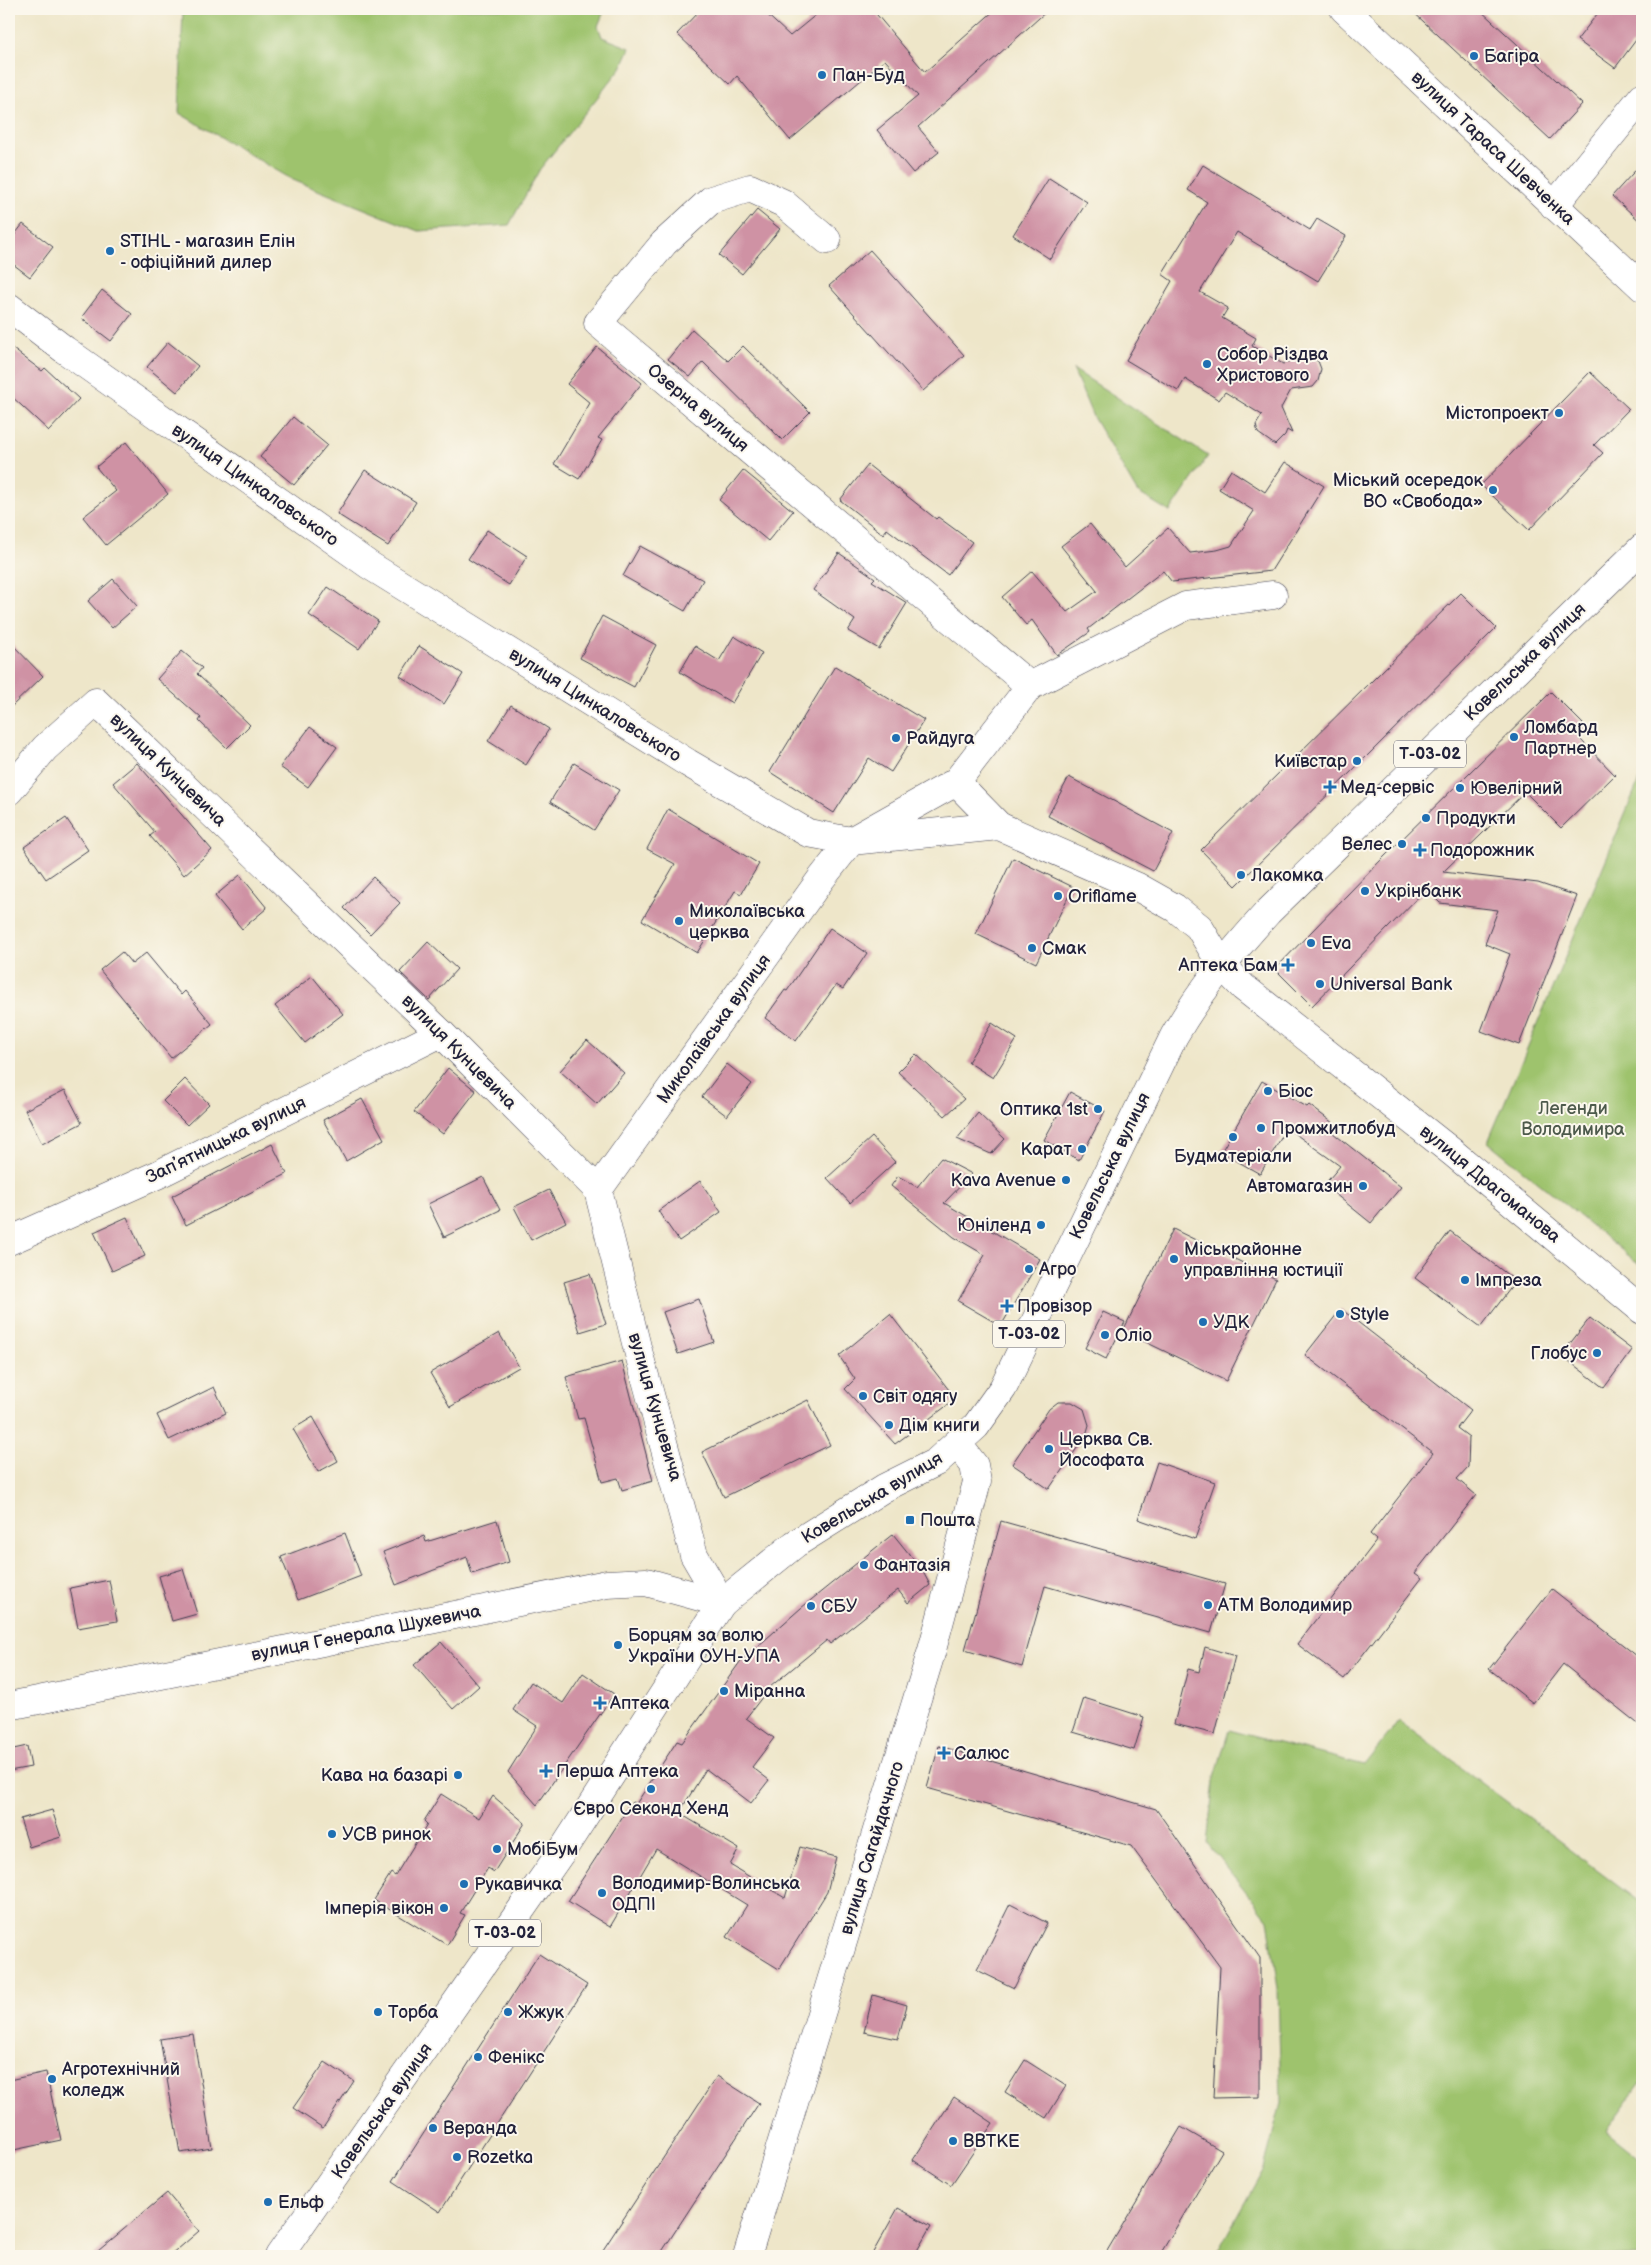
<svg xmlns="http://www.w3.org/2000/svg" width="1651" height="2265" font-family="'Balsamiq Sans',sans-serif">
	<rect width="100%" height="100%" fill="#fbf7ec"/>
	<filter id="ink" filterUnits="userSpaceOnUse"><feTurbulence type="fractalNoise" baseFrequency=".02" numOctaves="2"/><feDisplacementMap in="SourceGraphic" scale="10" xChannelSelector="R" yChannelSelector="G"/><feConvolveMatrix kernelMatrix="1 2 1 2 8 2 1 2 1" color-interpolation-filters="sRGB"/></filter>
	<filter id="wash" filterUnits="userSpaceOnUse"><feTurbulence type="fractalNoise" baseFrequency=".0096" numOctaves="4" result="noise"/><feDisplacementMap in="SourceGraphic" scale="20" xChannelSelector="R" yChannelSelector="G"/><feGaussianBlur stdDeviation="1.12" result="paint"/><feColorMatrix in="noise" values="0 0 0 0 0 0 0 0 0 0 0 0 0 0 0 0 0 1.4 0 .05"/><feComposite in="paint" operator="in"/></filter>
	<g filter="url(#wash)">
		<rect width="100%" height="100%" fill="#eee6c9"/>
		<g fill="#9ec36d" stroke="#607254">
			<polygon points="183,9 605,9 598,26 602,37 630,48 621,68 540,169 509,225 419,231 293,180 179,113"/>
			<polygon points="1073,369 1208,456 1170,512 1137,492 1093,417"/>
			<polygon points="1642,773 1642,1256 1639,1264 1488,1142"/>
			<polygon points="1399,1721 1642,1903 1642,2082 1606,2131 1642,2160 1642,2256 1215,2256 1264,2168 1281,2103 1278,1989 1268,1919 1207,1843 1214,1780 1229,1730 1364,1765"/>
		</g>
		<g id="blocks">
			<g fill="#cf92a4">
				<polygon points="701,9 761,9 790,36 823,9 872,9 925,72 996,9 1049,9 918,127 939,152 913,173 877,130 918,96 885,60 790,140 737,76 730,84 677,34"/>
				<polygon points="1410,9 1479,9 1582,104 1550,139"/>
				<polygon points="1601,9 1642,9 1642,32 1615,68 1577,40"/>
				<polygon points="1642,163 1642,223 1612,196"/>
				<polygon points="1203,165 1310,230 1317,219 1346,236 1318,281 1237,232 1200,292 1228,308 1222,318 1256,338 1252,346 1283,364 1303,355 1318,361 1321,369 1318,381 1313,387 1291,390 1281,408 1292,433 1287,430 1285,435 1275,445 1258,433 1256,425 1262,415 1225,392 1219,400 1185,379 1178,391 1126,360 1172,281 1162,274 1207,202 1188,190"/>
				<polygon points="1049,178 1087,202 1050,259 1013,235"/>
				<polygon points="757,210 780,229 742,274 719,255"/>
				<polygon points="23,224 53,247 30,277 9,261 9,242"/>
				<polygon points="870,250 964,355 923,391 829,286"/>
				<polygon points="102,290 132,314 111,341 81,318"/>
				<polygon points="692,329 728,361 743,346 810,412 782,440 703,362 690,377 668,359"/>
				<polygon points="168,342 198,366 177,392 147,367"/>
				<polygon points="9,346 42,371 45,368 79,399 49,431 9,394"/>
				<polygon points="597,347 642,383 598,438 602,440 579,479 554,464 590,403 567,384"/>
				<polygon points="1590,372 1629,409 1594,445 1603,453 1529,530 1481,485"/>
				<polygon points="293,417 327,445 294,485 260,457"/>
				<polygon points="126,442 168,494 106,545 83,517 116,491 96,467"/>
				<polygon points="1285,462 1324,486 1271,571 1172,582 1163,571 1088,629 1090,632 1057,655 1032,620 1026,625 1002,597 1032,571 1067,612 1097,591 1061,546 1090,524 1125,567 1168,528 1190,553 1217,550 1231,546 1254,511 1219,489 1231,470 1265,492"/>
				<polygon points="868,465 936,519 938,517 972,542 948,575 887,529 883,534 840,500"/>
				<polygon points="365,470 416,502 388,546 337,514"/>
				<polygon points="743,470 793,511 768,541 719,500"/>
				<polygon points="487,530 527,556 509,585 468,559"/>
				<polygon points="640,546 703,580 685,611 623,576"/>
				<polygon points="839,553 875,578 872,581 907,603 879,649 848,631 855,620 813,590"/>
				<polygon points="113,579 137,606 112,628 88,601"/>
				<polygon points="328,587 378,621 359,649 309,615"/>
				<polygon points="1461,593 1496,628 1236,886 1201,850"/>
				<polygon points="602,616 656,645 634,687 580,658"/>
				<polygon points="734,636 762,653 732,703 680,672 695,646 719,661"/>
				<polygon points="9,641 43,676 9,709"/>
				<polygon points="419,646 463,674 444,704 400,676"/>
				<polygon points="182,651 202,668 197,674 250,725 227,748 199,721 201,718 157,679"/>
				<polygon points="835,666 924,720 891,772 869,758 834,813 770,772"/>
				<polygon points="1551,692 1588,729 1579,738 1615,775 1561,828 1525,792 1443,872 1538,883 1577,896 1519,1045 1481,1031 1510,954 1485,944 1498,910 1440,903 1426,889 1312,1006 1275,969 1383,858"/>
				<polygon points="511,705 549,729 526,765 488,741"/>
				<polygon points="310,727 337,747 308,787 280,767"/>
				<polygon points="137,763 212,850 184,875 150,836 155,832 113,783"/>
				<polygon points="574,763 619,790 594,830 550,802"/>
				<polygon points="1069,777 1173,833 1153,871 1048,816"/>
				<polygon points="668,809 759,864 741,894 735,891 697,953 642,920 675,864 647,849"/>
				<polygon points="66,818 88,850 46,879 24,847"/>
				<polygon points="1013,858 1073,887 1036,963 976,934"/>
				<polygon points="240,875 267,908 242,929 215,896"/>
				<polygon points="373,877 400,903 370,934 344,908"/>
				<polygon points="830,928 867,953 843,989 836,985 796,1041 765,1018 785,990 787,991"/>
				<polygon points="428,942 457,969 429,1000 400,972"/>
				<polygon points="122,952 132,964 146,953 181,995 185,991 212,1024 171,1058 100,970"/>
				<polygon points="312,976 343,1014 305,1043 275,1006"/>
				<polygon points="992,1023 1017,1039 993,1078 968,1062"/>
				<polygon points="587,1040 624,1073 597,1104 560,1071"/>
				<polygon points="916,1054 964,1099 945,1116 898,1072"/>
				<polygon points="727,1064 752,1084 727,1116 702,1097"/>
				<polygon points="448,1068 476,1091 443,1134 414,1112"/>
				<polygon points="185,1079 209,1104 187,1125 163,1101"/>
				<polygon points="1262,1081 1307,1107 1309,1105 1333,1123 1328,1129 1401,1187 1371,1223 1324,1185 1340,1166 1287,1128 1260,1174 1221,1152"/>
				<polygon points="65,1090 82,1123 42,1144 25,1110"/>
				<polygon points="1070,1092 1105,1111 1079,1160 1044,1140"/>
				<polygon points="362,1099 384,1139 346,1161 323,1120"/>
				<polygon points="978,1113 1005,1139 991,1154 957,1139"/>
				<polygon points="872,1137 895,1162 850,1203 827,1178"/>
				<polygon points="272,1144 287,1174 186,1225 172,1196"/>
				<polygon points="941,1158 972,1174 944,1203 1040,1259 1001,1326 958,1301 985,1255 954,1237 891,1186 898,1176 917,1187"/>
				<polygon points="483,1177 500,1210 444,1237 428,1204"/>
				<polygon points="700,1181 721,1212 679,1241 658,1211"/>
				<polygon points="549,1190 566,1222 531,1240 514,1207"/>
				<polygon points="127,1217 145,1256 112,1271 94,1232"/>
				<polygon points="1173,1229 1276,1279 1226,1381 1123,1331"/>
				<polygon points="1450,1231 1516,1281 1481,1327 1415,1278"/>
				<polygon points="590,1274 606,1324 580,1332 564,1282"/>
				<polygon points="699,1299 714,1342 678,1354 663,1312"/>
				<polygon points="1341,1309 1471,1410 1457,1428 1469,1437 1468,1467 1457,1479 1476,1495 1415,1573 1422,1578 1344,1679 1297,1644 1377,1540 1370,1534 1433,1453 1305,1355"/>
				<polygon points="1103,1312 1125,1322 1106,1359 1085,1348"/>
				<polygon points="890,1314 956,1399 895,1444 845,1389 855,1379 839,1356"/>
				<polygon points="1590,1318 1632,1350 1604,1388 1561,1355"/>
				<polygon points="499,1333 519,1367 450,1407 430,1373"/>
				<polygon points="622,1361 653,1481 622,1490 618,1478 602,1482 584,1418 578,1419 566,1377"/>
				<polygon points="214,1387 226,1413 169,1440 157,1415"/>
				<polygon points="808,1400 830,1445 724,1497 702,1452"/>
				<polygon points="1058,1402 1072,1402 1084,1409 1089,1425 1086,1435 1049,1489 1012,1464 1049,1409"/>
				<polygon points="313,1417 338,1461 318,1472 293,1429"/>
				<polygon points="1157,1462 1215,1482 1195,1539 1138,1519"/>
				<polygon points="497,1520 509,1562 472,1574 467,1557 396,1585 383,1552 424,1536 426,1542"/>
				<polygon points="1001,1521 1225,1584 1211,1633 1045,1586 1022,1667 965,1650"/>
				<polygon points="345,1533 361,1576 298,1600 281,1557"/>
				<polygon points="893,1534 922,1570 930,1585 908,1603 898,1590 830,1644 827,1640 770,1687 746,1718 774,1738 752,1767 769,1780 751,1803 706,1769 679,1813 739,1849 730,1865 785,1898 800,1847 836,1857 827,1892 779,1969 727,1937 747,1905 656,1849 610,1927 568,1901 632,1802 636,1804 677,1741 682,1743 740,1662 801,1608"/>
				<polygon points="183,1569 197,1614 172,1621 159,1576"/>
				<polygon points="109,1580 117,1621 78,1628 70,1588"/>
				<polygon points="1552,1589 1642,1660 1642,1727 1563,1664 1533,1703 1489,1669"/>
				<polygon points="441,1642 479,1686 453,1709 414,1665"/>
				<polygon points="1205,1647 1235,1656 1215,1734 1174,1724 1188,1669 1199,1672"/>
				<polygon points="583,1673 614,1694 537,1805 508,1772 537,1726 513,1710 531,1682 563,1703"/>
				<polygon points="1084,1698 1144,1717 1134,1750 1073,1732"/>
				<polygon points="27,1746 31,1767 9,1771 9,1750"/>
				<polygon points="939,1746 1156,1809 1260,1958 1260,2097 1213,2098 1220,1967 1131,1846 927,1788"/>
				<polygon points="441,1794 479,1818 493,1796 525,1823 494,1872 488,1868 460,1913 465,1915 447,1945 374,1900 391,1873 395,1876 427,1824 424,1821"/>
				<polygon points="52,1810 61,1837 29,1847 20,1819"/>
				<polygon points="1010,1904 1047,1923 1014,1988 977,1970"/>
				<polygon points="539,1954 587,1985 440,2212 393,2181"/>
				<polygon points="873,1995 907,2005 898,2039 864,2032"/>
				<polygon points="193,2034 212,2148 180,2153 160,2039"/>
				<polygon points="1025,2060 1066,2086 1046,2118 1005,2092"/>
				<polygon points="325,2062 354,2081 323,2128 293,2108"/>
				<polygon points="46,2072 61,2140 9,2151 9,2080"/>
				<polygon points="717,2076 759,2103 659,2256 599,2256"/>
				<polygon points="954,2097 993,2123 951,2185 913,2160"/>
				<polygon points="1181,2127 1222,2151 1159,2256 1104,2256"/>
				<polygon points="167,2193 199,2231 170,2256 92,2256"/>
				<polygon points="898,2208 931,2226 914,2256 871,2256"/>
			</g>
		</g>
	</g>
	<g filter="url(#ink)">
		<use href="#blocks" fill-opacity="0" stroke="#413f50" stroke-width="1"/>
		<g fill="none" stroke-linecap="round" stroke-linejoin="round">
			<g stroke="#413f50" stroke-width="29">
				<g id="street">
					<polyline points="1344,9 1642,287"/>
					<polyline points="1554,206 1642,97"/>
					<polyline points="827,240 783,203 750,188 711,200 664,243 598,323 1030,686"/>
					<polyline points="9,307 65,350 369,565 688,763 808,833 851,841 999,826 1136,886 1175,908 1199,927 1221,964"/>
					<polyline points="956,782 999,826"/>
					<polyline points="9,791 45,748 96,702 441,1033 598,1190 637,1347 694,1555 722,1603"/>
					<polyline points="598,1190 821,879 851,841 956,782 1030,686 1186,606 1273,595"/>
					<polyline points="9,1241 157,1175 441,1033"/>
					<polyline points="747,2256 932,1650 977,1482 974,1465 957,1443"/>
				</g>
			</g>
			<g stroke="#413f50" stroke-width="29">
				<g id="secondary">
					<polyline points="1221,964 1243,987 1452,1152 1642,1310"/>
					<polyline points="9,1706 607,1584 646,1582 722,1603"/>
				</g>
			</g>
			<g stroke="#413f50" stroke-width="29">
				<path id="primary" d="M279,2256L562,1851L722,1603L795,1544L884,1488L936,1462L976,1426L1003,1388L1174,1036C1202,988 1231,953 1268,912L1642,548"/>
			</g>
			<use href="#street" stroke="#fff" stroke-width="28"/>
			<use href="#secondary" stroke="#fff" stroke-width="28"/>
			<use href="#primary" stroke="#fff" stroke-width="28"/>
		</g>
	</g>
	<g fill="#1f6fb2" stroke="#fbf7ec" stroke-width="2">
		<circle cx="1474" cy="56" r="5"/>
		<circle cx="822" cy="75" r="5"/>
		<circle cx="110" cy="251" r="5"/>
		<circle cx="1207" cy="364" r="5"/>
		<circle cx="1559" cy="413" r="5"/>
		<circle cx="1493" cy="490" r="5"/>
		<circle cx="1514" cy="737" r="5"/>
		<circle cx="896" cy="738" r="5"/>
		<circle cx="1357" cy="761" r="5"/>
		<path d="M1327.5 779.5h5v5h5v5h-5v5h-5v-5h-5v-5h5z"/>
		<circle cx="1460" cy="788" r="5"/>
		<circle cx="1426" cy="818" r="5"/>
		<circle cx="1402" cy="844" r="5"/>
		<path d="M1417.5 842.5h5v5h5v5h-5v5h-5v-5h-5v-5h5z"/>
		<circle cx="1241" cy="875" r="5"/>
		<circle cx="1365" cy="891" r="5"/>
		<circle cx="1058" cy="896" r="5"/>
		<circle cx="679" cy="921" r="5"/>
		<circle cx="1311" cy="943" r="5"/>
		<circle cx="1032" cy="948" r="5"/>
		<path d="M1285.5 957.5h5v5h5v5h-5v5h-5v-5h-5v-5h5z"/>
		<circle cx="1320" cy="984" r="5"/>
		<circle cx="1268" cy="1091" r="5"/>
		<circle cx="1098" cy="1109" r="5"/>
		<circle cx="1261" cy="1128" r="5"/>
		<circle cx="1233" cy="1137" r="5"/>
		<circle cx="1082" cy="1149" r="5"/>
		<circle cx="1066" cy="1180" r="5"/>
		<circle cx="1363" cy="1186" r="5"/>
		<circle cx="1041" cy="1225" r="5"/>
		<circle cx="1174" cy="1259" r="5"/>
		<circle cx="1029" cy="1269" r="5"/>
		<circle cx="1465" cy="1280" r="5"/>
		<path d="M1004.5 1298.5h5v5h5v5h-5v5h-5v-5h-5v-5h5z"/>
		<circle cx="1340" cy="1314" r="5"/>
		<circle cx="1203" cy="1322" r="5"/>
		<circle cx="1105" cy="1335" r="5"/>
		<circle cx="1597" cy="1353" r="5"/>
		<circle cx="863" cy="1396" r="5"/>
		<circle cx="889" cy="1425" r="5"/>
		<circle cx="1049" cy="1449" r="5"/>
		<rect x="905" y="1515" width="10" height="10" rx="2.5"/>
		<circle cx="864" cy="1565" r="5"/>
		<circle cx="1208" cy="1605" r="5"/>
		<circle cx="811" cy="1606" r="5"/>
		<circle cx="618" cy="1645" r="5"/>
		<circle cx="724" cy="1691" r="5"/>
		<path d="M597.5 1695.5h5v5h5v5h-5v5h-5v-5h-5v-5h5z"/>
		<path d="M941.5 1745.5h5v5h5v5h-5v5h-5v-5h-5v-5h5z"/>
		<path d="M543.5 1763.5h5v5h5v5h-5v5h-5v-5h-5v-5h5z"/>
		<circle cx="458" cy="1775" r="5"/>
		<circle cx="651" cy="1789" r="5"/>
		<circle cx="332" cy="1834" r="5"/>
		<circle cx="497" cy="1849" r="5"/>
		<circle cx="464" cy="1884" r="5"/>
		<circle cx="602" cy="1893" r="5"/>
		<circle cx="444" cy="1908" r="5"/>
		<circle cx="378" cy="2012" r="5"/>
		<circle cx="508" cy="2012" r="5"/>
		<circle cx="478" cy="2057" r="5"/>
		<circle cx="52" cy="2079" r="5"/>
		<circle cx="433" cy="2128" r="5"/>
		<circle cx="953" cy="2141" r="5"/>
		<circle cx="457" cy="2157" r="5"/>
		<circle cx="268" cy="2202" r="5"/>
	</g>
	<g text-anchor="middle" dominant-baseline="central" stroke-width="4" stroke-linejoin="round" paint-order="stroke">
		<g fill="#fbf7ec" stroke="#636270" stroke-width="1">
			<rect x="1394" y="740.5" width="72" height="27" rx="4"/>
			<rect x="993" y="1320.5" width="72" height="27" rx="4"/>
			<rect x="469" y="1919.5" width="72" height="27" rx="4"/>
		</g>
		<g font-size="16" font-weight="bold" fill="#22223b">
			<text x="1430" y="754">Т-03-02</text>
			<text x="1029" y="1334">Т-03-02</text>
			<text x="505" y="1933">Т-03-02</text>
		</g>
		<g font-size="18" fill="#22223b" stroke="#fbf7ec" text-anchor="start">
			<text x="1484" y="56">Багіра</text>
			<text x="832" y="75">Пан-Буд</text>
			<text x="120" y="241">STIHL - магазин Елін<tspan x="120" dy="21">- офіційний дилер</tspan></text>
			<text x="1217" y="354">Собор Різдва<tspan x="1217" dy="21">Христового</tspan></text>
			<text x="1549" y="413" text-anchor="end">Містопроект</text>
			<text x="1483" y="480" text-anchor="end">Міський осередок<tspan x="1483" dy="21">ВО «Свобода»</tspan></text>
			<text x="1524" y="727">Ломбард<tspan x="1524" dy="21">Партнер</tspan></text>
			<text x="906" y="738">Райдуга</text>
			<text x="1347" y="761" text-anchor="end">Київстар</text>
			<text x="1340" y="787">Мед-сервіс</text>
			<text x="1470" y="788">Ювелірний</text>
			<text x="1436" y="818">Продукти</text>
			<text x="1392" y="844" text-anchor="end">Велес</text>
			<text x="1430" y="850">Подорожник</text>
			<text x="1251" y="875">Лакомка</text>
			<text x="1375" y="891">Укрінбанк</text>
			<text x="1068" y="896">Oriflame</text>
			<text x="689" y="911">Миколаївська<tspan x="689" dy="21">церква</tspan></text>
			<text x="1321" y="943">Eva</text>
			<text x="1042" y="948">Смак</text>
			<text x="1278" y="965" text-anchor="end">Аптека Бам</text>
			<text x="1330" y="984">Universal Bank</text>
			<text x="1278" y="1091">Біос</text>
			<text x="1088" y="1109" text-anchor="end">Оптика 1st</text>
			<text x="1271" y="1128">Промжитлобуд</text>
			<text x="1072" y="1149" text-anchor="end">Карат</text>
			<text x="1233" y="1156" text-anchor="middle">Будматеріали</text>
			<text x="1056" y="1180" text-anchor="end">Kava Avenue</text>
			<text x="1353" y="1186" text-anchor="end">Автомагазин</text>
			<text x="1031" y="1225" text-anchor="end">Юніленд</text>
			<text x="1184" y="1249">Міськрайонне<tspan x="1184" dy="21">управління юстиції</tspan></text>
			<text x="1039" y="1269">Агро</text>
			<text x="1475" y="1280">Імпреза</text>
			<text x="1017" y="1306">Провізор</text>
			<text x="1350" y="1314">Style</text>
			<text x="1213" y="1322">УДК</text>
			<text x="1115" y="1335">Оліо</text>
			<text x="1587" y="1353" text-anchor="end">Глобус</text>
			<text x="873" y="1396">Світ одягу</text>
			<text x="899" y="1425">Дім книги</text>
			<text x="1059" y="1439">Церква Св.<tspan x="1059" dy="21">Йософата</tspan></text>
			<text x="920" y="1520">Пошта</text>
			<text x="874" y="1565">Фантазія</text>
			<text x="1218" y="1605">АТМ Володимир</text>
			<text x="821" y="1606">СБУ</text>
			<text x="628" y="1635">Борцям за волю<tspan x="628" dy="21">України ОУН-УПА</tspan></text>
			<text x="734" y="1691">Міранна</text>
			<text x="610" y="1703">Аптека</text>
			<text x="954" y="1753">Салюс</text>
			<text x="556" y="1771">Перша Аптека</text>
			<text x="448" y="1775" text-anchor="end">Кава на базарі</text>
			<text x="651" y="1808" text-anchor="middle">Євро Секонд Хенд</text>
			<text x="342" y="1834">УСВ ринок</text>
			<text x="507" y="1849">МобіБум</text>
			<text x="612" y="1883">Володимир-Волинська<tspan x="612" dy="21">ОДПІ</tspan></text>
			<text x="474" y="1884">Рукавичка</text>
			<text x="434" y="1908" text-anchor="end">Імперія вікон</text>
			<text x="388" y="2012">Торба</text>
			<text x="518" y="2012">Жжук</text>
			<text x="488" y="2057">Фенікс</text>
			<text x="62" y="2069">Агротехнічний<tspan x="62" dy="21">коледж</tspan></text>
			<text x="443" y="2128">Веранда</text>
			<text x="963" y="2141">ВВТКЕ</text>
			<text x="467" y="2157">Rozetka</text>
			<text x="278" y="2202">Ельф</text>
		</g>
		<g font-size="18" fill="#22223b" stroke="#fbf7ec">
			<text transform="translate(1493 148) rotate(43)">вулиця Тараса Шевченка</text>
			<text transform="translate(698 408) rotate(40)">Озерна вулиця</text>
			<text transform="translate(255 485) rotate(35)">вулиця Цинкаловського</text>
			<text transform="translate(1525 662) rotate(-44)">Ковельська вулиця</text>
			<text transform="translate(595 705) rotate(32)">вулиця Цинкаловського</text>
			<text transform="translate(168 770) rotate(44)">вулиця Кунцевича</text>
			<text transform="translate(714 1029) rotate(-54)">Миколаївська вулиця</text>
			<text transform="translate(459 1052) rotate(45)">вулиця Кунцевича</text>
			<text transform="translate(226 1140) rotate(-26)">Запʼятницька вулиця</text>
			<text transform="translate(1110 1166) rotate(-64)">Ковельська вулиця</text>
			<text transform="translate(1490 1184) rotate(39)">вулиця Драгоманова</text>
			<text transform="translate(655 1407) rotate(74)">вулиця Кунцевича</text>
			<text transform="translate(872 1498) rotate(-31)">Ковельська вулиця</text>
			<text transform="translate(366 1633) rotate(-11)">вулиця Генерала Шухевича</text>
			<text transform="translate(872 1848) rotate(-73)">вулиця Сагайдачного</text>
			<text transform="translate(382 2111) rotate(-55)">Ковельська вулиця</text>
		</g>
		<g font-size="18" fill="#4d5a4c" stroke="#fbf7ec">
			<text x="1573" y="1108">Легенди<tspan x="1573" dy="21">Володимира</tspan></text>
		</g>
	</g>
	<rect width="1651" height="2265" fill="none" stroke="#fbf7ec" stroke-width="30"/>
</svg>
